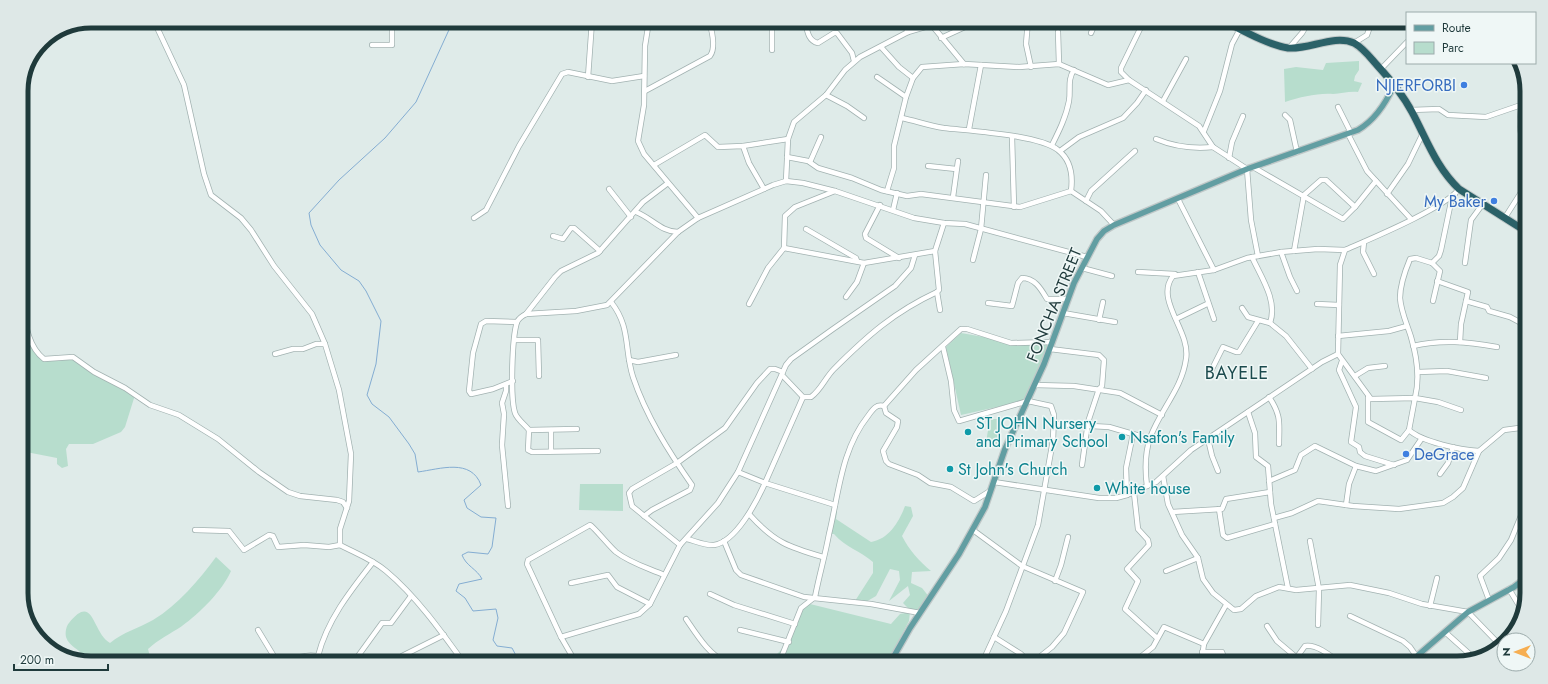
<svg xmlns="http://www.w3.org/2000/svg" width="1548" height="684" font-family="Jost,sans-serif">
	<rect width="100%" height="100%" fill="#dfebe9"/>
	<g fill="#b7ddcd">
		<path d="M1359,61V70L1355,76L1354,81L1362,83L1358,92C1349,91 1341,94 1333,94C1317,93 1301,97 1285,102L1284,69L1296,67L1323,70L1326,63Z"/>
		<polygon points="21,297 29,337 44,359 68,357 135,395 125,427 121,432 93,444 69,444 66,449 68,466 62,468 57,464 57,458 21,451"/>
		<polygon points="961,333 1018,343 1050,343 1028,400 961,415 946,347"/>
		<polygon points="990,419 1002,419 998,444 986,442"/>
		<polygon points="580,484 623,484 623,511 579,510"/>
		<path d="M905,506L911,507L913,516L902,536C909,550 919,561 931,571L912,572L911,583L922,588L930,598L920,613L912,612L903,603L910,595L908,586L889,601L900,580L899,571L890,569L876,596L864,603L855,601L873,573V562C859,550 846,548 834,534H829L836,507L837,512L836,519L871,542C889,539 899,522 905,506Z"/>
		<path d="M216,557L231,571C223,590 199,614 182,626C170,634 159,639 148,649L151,660L155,663H91L81,661L84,658C81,649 69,647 66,637C65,633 66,626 69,623C94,592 92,633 110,643C123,632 139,628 153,620C178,605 199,580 216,557Z"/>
		<polygon points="810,604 891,624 900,614 910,612 909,621 887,663 779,663 774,657 789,642 803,609"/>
	</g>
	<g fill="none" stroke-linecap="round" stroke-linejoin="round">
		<path stroke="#84add2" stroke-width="1" d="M453,21L416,102L385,138L339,180L309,213L311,225L320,245L341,270L359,281L366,291L381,321L376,364L367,395L372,404L389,417L409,444L415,454L418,472C440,469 471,458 481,485L464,500L467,508L481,517L496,518L492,547L488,554L468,552L462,555C466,566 477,569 482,579L459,584L456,591L465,598L473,611L496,609L498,618L493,640L497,646L512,648L520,663"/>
		<g stroke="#a2b2b1" stroke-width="6">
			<g id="minor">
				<path d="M154,21L184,85L204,174L211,195L241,218L251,230L274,266L312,314L325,344L339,390L351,454L349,501L340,529V545C355,553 372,559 386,571C416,596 441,631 464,663"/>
				<polyline points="649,21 645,46 644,105 638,141 644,154 698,218"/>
				<path d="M805,21C807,30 808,41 818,43L834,33H837L852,53L854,61"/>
				<polyline points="902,21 908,32"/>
				<polyline points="1028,21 1026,44 1031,67"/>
				<polyline points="1058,32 1059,64"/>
				<polyline points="1091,33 1096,21"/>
				<polyline points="941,38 978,21"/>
				<polyline points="1354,43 1367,35 1372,21"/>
				<polyline points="372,45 392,45 392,21"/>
				<polyline points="881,47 899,67 913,78"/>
				<polyline points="1289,48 1302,33 1309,21"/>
				<polyline points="772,50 772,21"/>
				<polyline points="1381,69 1407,42"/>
				<polyline points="588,77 592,21"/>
				<polyline points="877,77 906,97"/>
				<polyline points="1129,80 1121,72 1121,68 1140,29 1134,21"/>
				<path d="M1526,83C1521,106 1515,130 1527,151"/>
				<path d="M645,91L710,56C716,48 712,31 709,21"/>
				<polyline points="826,95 847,106 864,118"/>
				<polyline points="1163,101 1186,59"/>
				<polyline points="1338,107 1351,133"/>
				<polyline points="1411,110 1439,109 1448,115 1486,117 1521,105"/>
				<polyline points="1285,115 1290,120 1297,152"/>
				<path d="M902,118C916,121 930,126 944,128C970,131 1040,135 1058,150C1071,160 1073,176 1071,191"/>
				<polyline points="969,129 981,65"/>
				<polyline points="1204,131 1220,91 1232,44 1240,29"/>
				<polyline points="1348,134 1367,171 1411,219"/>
				<polyline points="1012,137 1014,207"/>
				<path d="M1156,139C1173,146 1194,149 1213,147"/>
				<path d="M1052,145C1059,131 1066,117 1069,101C1071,89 1067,80 1074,70"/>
				<polyline points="743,146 788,139"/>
				<polyline points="1060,151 1079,137 1123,118 1137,103 1146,90"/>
				<polyline points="787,157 808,161 818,168 852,178 881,190 907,196 921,194 1020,207 1071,191 1101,211 1114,225"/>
				<polyline points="1229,158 1232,142 1243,116"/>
				<polyline points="810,162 821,137"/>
				<polyline points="654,165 705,135 718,147 743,146 749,163 764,189"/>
				<polyline points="928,166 956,169"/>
				<polyline points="1253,167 1343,219 1355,207"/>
				<polyline points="786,181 788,139 794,122 826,95 845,70 860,57 908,32 925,27 930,23 964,64"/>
				<polyline points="609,189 631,217"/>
				<path d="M1459,189C1445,208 1370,239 1345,250L1340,265L1338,354L1371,399L1415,398L1409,430C1422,442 1461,450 1479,451L1504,430L1527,427"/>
				<polyline points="887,191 894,168 894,146 906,97 913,78 922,67 964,64 1019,67 1059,64 1108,85 1129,80 1199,126 1213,147 1247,169 1251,220 1258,256"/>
				<polyline points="1387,194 1408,164 1423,133"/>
				<path d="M1455,194L1451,202L1441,250L1439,256L1432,263L1416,258L1410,259C1405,271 1400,285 1400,298C1401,312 1407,324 1411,337C1417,357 1420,378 1415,398L1438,402L1461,410"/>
				<polyline points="953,197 958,161"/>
				<polyline points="1178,199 1214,270"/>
				<polyline points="1086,201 1091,191 1135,151"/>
				<polyline points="880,205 865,234 866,238 899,258"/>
				<polyline points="893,210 897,193"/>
				<path d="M636,212C652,218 661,232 678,232"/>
				<polyline points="474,218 486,210 519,146 562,74 568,72 612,81 644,76"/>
				<polyline points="1504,219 1527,183"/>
				<polyline points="806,229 849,254 856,258 857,261"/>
				<polyline points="553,236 563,239 571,228 574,228 600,251"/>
				<polyline points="1364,242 1363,252 1374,274"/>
				<polyline points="784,248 864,263 935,251 944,223"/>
				<polyline points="935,251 939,290 937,292 940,310"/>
				<polyline points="1294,251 1304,195 1321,180 1326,180 1355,207 1376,181"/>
				<polyline points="1281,252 1290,277 1297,291"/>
				<path d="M1252,257C1261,277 1278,301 1270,323"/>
				<polyline points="973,260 981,229 986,175"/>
				<polyline points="1432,263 1440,271 1433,301"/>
				<polyline points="1465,263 1471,220 1482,205"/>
				<polyline points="1082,268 1112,276"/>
				<polyline points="1138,272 1175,274"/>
				<polyline points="1198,272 1214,319"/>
				<polyline points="1437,281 1468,292 1461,324 1460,342"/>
				<path d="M21,297C25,318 26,345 44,359L73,357L94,372L125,388L150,405L179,415L218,439L259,472L288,492L300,496L337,500L343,502L347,508"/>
				<polyline points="846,297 857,282 864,263"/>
				<polyline points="1466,301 1487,307 1489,311 1510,317 1525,325"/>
				<path d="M611,302C631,327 624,349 633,377C646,416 669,452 692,485L690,490L652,510L644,516"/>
				<path d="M988,303L1012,306L1018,283L1022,278C1035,278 1041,289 1047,299H1068"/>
				<polyline points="749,304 768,268 784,248 785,216 795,207 835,191"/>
				<polyline points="1317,304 1339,305"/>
				<polyline points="1242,308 1248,317 1270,323 1286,336 1312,369"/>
				<polyline points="1063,313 1115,322"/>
				<polyline points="526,314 555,277 561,271 598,253 643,202 668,183"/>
				<polyline points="1176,319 1207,304"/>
				<polyline points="1099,320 1103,302"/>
				<polyline points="1338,336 1389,331 1407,326"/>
				<polyline points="515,340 538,340 539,376"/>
				<path d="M1413,346C1442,339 1468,342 1497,347"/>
				<polyline points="943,347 951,381 954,410 959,421 1028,401 1051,406 1054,415 1053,440 1038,525 1006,611 982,663"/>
				<polyline points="1050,349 1099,355 1104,360 1102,386 1099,389 1088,422 1082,465"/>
				<polyline points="275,354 293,349 303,349 316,344 325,344"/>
				<polyline points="629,360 638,362 676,355"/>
				<polyline points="1342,361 1339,370 1356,407 1351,442 1359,447 1360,452 1365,456 1394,465"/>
				<polyline points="1418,372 1447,371 1486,378"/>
				<path d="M782,375L803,397H811C821,390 825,378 834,369C867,336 894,312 937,292"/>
				<polyline points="1355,376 1368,368 1385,366"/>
				<polyline points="1208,377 1223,347 1236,352 1239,352 1258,321"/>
				<polyline points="513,381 493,389 471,394 469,391 473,353 481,324 486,321 517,322"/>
				<polyline points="506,385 506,391 502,403 504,414 502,445 508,506"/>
				<polyline points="1035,385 1074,386 1120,393 1162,415"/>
				<polyline points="803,397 765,483 835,505"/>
				<path d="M1269,397C1282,416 1279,424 1279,444"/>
				<polyline points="1368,397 1368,422 1401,440 1409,430"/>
				<polyline points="884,406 916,370 961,329 967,329 1011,343 1052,342"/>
				<polyline points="884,406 886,413 898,421 897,427 883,451 886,461 889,464 918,475 930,483 951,487 974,501 990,491"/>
				<polyline points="1248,412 1255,433 1256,457 1268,466 1271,504 1288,588"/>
				<polyline points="1054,424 1109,427 1150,439"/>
				<polyline points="529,430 577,429"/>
				<polyline points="551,430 551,451"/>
				<polyline points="1208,439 1212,456 1218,471"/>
				<path d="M598,451L532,452L528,450L529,430C525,425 517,419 515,413C510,397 512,338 517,322C519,318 522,316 526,314L576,311L607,305L678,232L698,218L773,185L786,181L803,183L835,191L914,218L944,223L965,224L1087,257"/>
				<polyline points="1440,474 1448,463 1453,447"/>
				<polyline points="1163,476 1168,504 1182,535 1198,558 1203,579 1213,593 1234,610 1241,609 1256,596 1279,587 1296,590 1350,585 1389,593 1422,604 1468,612 1499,644"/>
				<polyline points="1269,481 1295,470 1301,455 1315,446 1356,466 1376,471 1407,460 1422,438"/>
				<polyline points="994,482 1099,498 1116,498 1127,495 1156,482 1191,450 1322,362 1338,354"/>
				<path d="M1147,486C1145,471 1145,453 1150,438C1160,410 1182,389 1186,359C1191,331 1154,300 1173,276L1214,270L1247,258L1281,252L1318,249L1345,250"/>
				<polyline points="1134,493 1138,529 1148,540 1149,545 1127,569 1138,581 1125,609 1157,638"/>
				<polyline points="1127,495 1126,468 1133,434"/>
				<polyline points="1346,505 1349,484 1356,466"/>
				<polyline points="1219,509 1223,535 1227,538 1275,524"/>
				<polyline points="1172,512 1222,509 1226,499 1270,492"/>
				<path d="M749,514C774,542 788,547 823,557"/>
				<polyline points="1274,518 1292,513 1318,501 1353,506 1399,509 1443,503 1453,497 1463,488 1479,451"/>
				<polyline points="195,530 229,531 244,550 269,535 273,536 278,547 304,545 329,547 340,545"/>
				<polyline points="973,530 1022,566 1083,592 1064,633 1052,647 1032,663"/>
				<path d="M687,539C695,541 706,546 714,545C736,542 757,501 765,483L738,472"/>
				<polyline points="724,541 736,570 741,575 804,597 871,604 920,613"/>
				<polyline points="1310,541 1319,589 1318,625"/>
				<polyline points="680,545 632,506 629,493 632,489 677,463 725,428 757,383 770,369 775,369 783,372"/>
				<polyline points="1166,571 1198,558"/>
				<polyline points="1055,581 1061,565 1068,537"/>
				<polyline points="571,583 608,575 617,587 650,604"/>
				<polyline points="1509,589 1523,612"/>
				<polyline points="710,594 734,605 795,624"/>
				<polyline points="1489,600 1480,576 1499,558 1511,540 1527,501"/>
				<polyline points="1430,606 1437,578"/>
				<polyline points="1350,616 1403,641 1410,647 1421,663"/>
				<path d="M686,619C697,635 709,655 727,663"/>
				<polyline points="1267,626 1277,641 1303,663"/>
				<polyline points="258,630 278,663"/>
				<polyline points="740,630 789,642"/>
				<polyline points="1445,632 1474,658"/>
				<polyline points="561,637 639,614 650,604 680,545 718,503 738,472 786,365 791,359 833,329 895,286 911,268 915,255"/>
				<polyline points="994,637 1021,654 1030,663"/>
				<polyline points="1202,652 1222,652 1226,663"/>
				<path d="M318,656C327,620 351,590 373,562"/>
				<path d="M1297,657L1305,646C1317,644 1331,656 1340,663"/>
				<polyline points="212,661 215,663"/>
				<polyline points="1102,662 1103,663"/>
				<path d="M278,663C305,655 312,651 339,663"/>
				<polyline points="353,663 382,623 391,623 411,596"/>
				<polyline points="401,663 402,656 444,635"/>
				<path d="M576,663L561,637L527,564L528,560L590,525C594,527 609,546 616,552C630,563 648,568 664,575"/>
				<path d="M779,663L801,608L815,597C819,576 825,556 829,534C839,493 841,450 868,416C873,409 876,404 884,406"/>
				<polyline points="1133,663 1153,647 1164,627 1204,644"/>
				<polyline points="1201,663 1204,644 1226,605"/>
			</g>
		</g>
		<g stroke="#c0c8c8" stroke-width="8">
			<g id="major">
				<path d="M890,663L910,628L959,554L985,507L1005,449L1044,364L1074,283L1097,239L1104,231L1114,225L1247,169L1358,130C1375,120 1386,103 1394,85"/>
				<polyline points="1409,663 1468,612 1514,587 1527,577"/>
			</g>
		</g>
		<g stroke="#c0c8c8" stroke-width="9">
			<path id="highway" d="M1224,21C1242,30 1268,45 1288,48C1309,50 1334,34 1354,43C1363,48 1369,56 1376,64C1389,78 1403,95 1412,112C1427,140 1436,167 1459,189L1527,232"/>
		</g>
		<use href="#minor" stroke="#fff" stroke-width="4.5"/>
		<use href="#major" stroke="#629ea2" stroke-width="5.5"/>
		<use href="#highway" stroke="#2b6168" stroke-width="7"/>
	</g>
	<g fill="#3f7fe0" stroke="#eff7f6" stroke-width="1.5">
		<circle cx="1464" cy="85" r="4"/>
		<circle cx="1494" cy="201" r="4"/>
		<circle cx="1406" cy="454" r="4"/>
	</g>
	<g fill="#0f9aa8" stroke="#eff7f6" stroke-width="1.5">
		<circle cx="968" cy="432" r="4"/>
		<circle cx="1122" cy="437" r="4"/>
		<circle cx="950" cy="469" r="4"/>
		<circle cx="1097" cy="488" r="4"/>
	</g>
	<g text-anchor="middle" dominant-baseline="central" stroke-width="3" stroke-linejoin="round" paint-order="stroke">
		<g font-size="16" fill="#366cbe" stroke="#eff7f6" text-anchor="end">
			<text x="1456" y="85">NJIERFORBI</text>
			<text x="1486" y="201">My Baker</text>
			<text x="1414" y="454" text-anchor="start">DeGrace</text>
		</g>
		<g font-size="16" fill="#1f3a3b" stroke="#eff7f6">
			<text transform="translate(1054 305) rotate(-68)">FONCHA STREET</text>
		</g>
		<g font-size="16" fill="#0d838f" stroke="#eff7f6" text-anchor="start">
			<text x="976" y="423">ST JOHN Nursery<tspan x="976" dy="18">and Primary School</tspan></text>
			<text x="1130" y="437">Nsafon's Family</text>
			<text x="958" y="469">St John's Church</text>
			<text x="1105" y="488">White house</text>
		</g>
		<g font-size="18" letter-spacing="1" fill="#1b4a4d" stroke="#eff7f6">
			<text x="1237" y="373">BAYELE</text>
		</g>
	</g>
	<path d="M0 0H1548V684H0ZM91 28H1457A63 63 0 0 1 1520 91V593A63 63 0 0 1 1457 656H91A63 63 0 0 1 28 593V91A63 63 0 0 1 91 28Z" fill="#dee8e7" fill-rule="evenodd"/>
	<path fill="none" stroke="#1f3a3b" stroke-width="5" d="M91 28H1457A63 63 0 0 1 1520 91V593A63 63 0 0 1 1457 656H91A63 63 0 0 1 28 593V91A63 63 0 0 1 91 28Z"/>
	<rect x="1406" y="12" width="130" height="52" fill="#eff7f6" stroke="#9cabab"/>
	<rect x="1414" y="25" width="20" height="6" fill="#629ea2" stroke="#9cabab"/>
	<text x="1442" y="32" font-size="12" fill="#1f3a3b">Route</text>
	<rect x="1414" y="42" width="20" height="12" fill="#b7ddcd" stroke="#9cabab"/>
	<text x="1442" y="52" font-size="12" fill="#1f3a3b">Parc</text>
	<g transform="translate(1516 652) rotate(270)"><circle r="19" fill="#eff7f6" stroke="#9cabab"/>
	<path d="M0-3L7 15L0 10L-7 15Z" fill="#f6ae51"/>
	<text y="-6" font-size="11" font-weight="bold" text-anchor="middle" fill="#1f3a3b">N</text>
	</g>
	<path d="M14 664v6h94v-6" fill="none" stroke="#1f3a3b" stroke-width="2"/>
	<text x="20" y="664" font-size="12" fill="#1f3a3b" stroke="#eff7f6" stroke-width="3" paint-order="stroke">200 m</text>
</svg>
